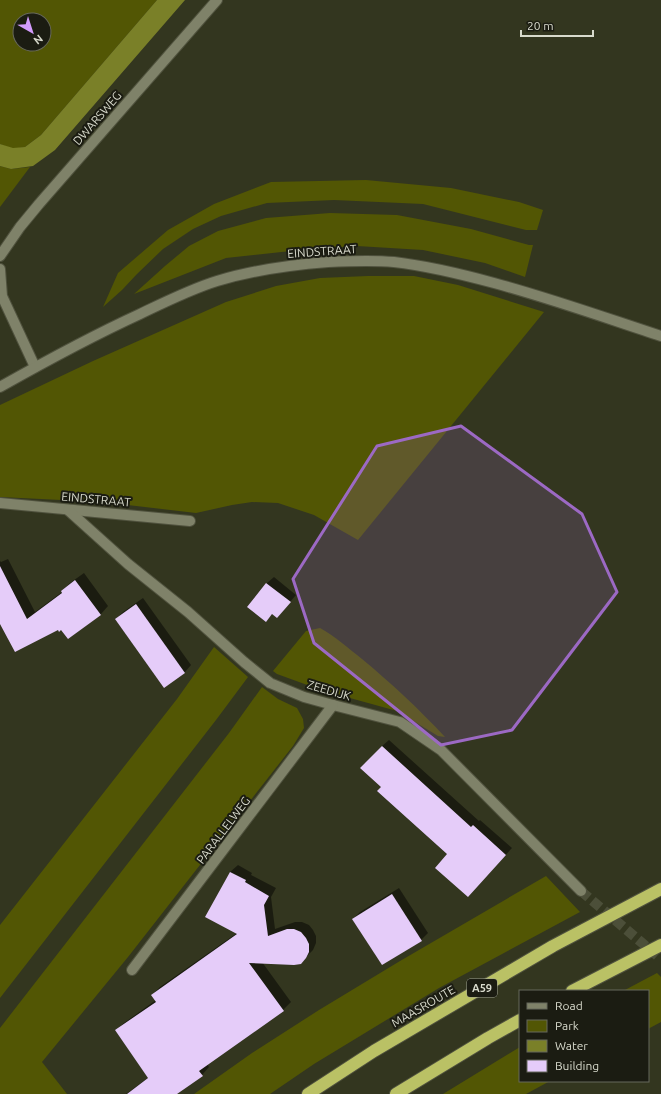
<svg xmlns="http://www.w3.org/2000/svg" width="661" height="1094" font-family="Ubuntu,sans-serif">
	<rect width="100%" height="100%" fill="#33361f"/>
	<g fill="#525604" fill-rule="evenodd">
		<path d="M0,0H157L41,135L25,147L13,149L0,144ZM20,20H44V44H20Z"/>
		<polygon points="0,166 11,169 30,167 0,207"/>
		<polygon points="366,180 451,188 519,202 543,210 537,230 526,230 423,204 334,200 267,203 221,216 193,229 163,249 137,274 122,290 103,307 118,273 168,230 214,204 271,182"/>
		<polygon points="330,213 397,215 471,229 529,245 533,245 525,277 485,263 423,250 357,246 300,250 226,258 134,294 165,266 189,246 218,231 266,218"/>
		<polygon points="368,276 414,276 458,285 544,312 358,540 314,515 278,503 252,502 232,505 196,513 102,502 0,497 0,405 93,361 226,302 276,286 320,278"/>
		<path d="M320,628C335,636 348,648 362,659C391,683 419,709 445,737L438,736L397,711L321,690L277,674L273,671L306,631Z"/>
		<polygon points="214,647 248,677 216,720 0,998 0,925 177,699"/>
		<polygon points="262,687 278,699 297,708 303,719 304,728 293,746 128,957 42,1062 67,1094 0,1094 0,1028 229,733"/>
		<polygon points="546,876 580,912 439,988 314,1064 270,1094 194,1094 252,1053 319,1010 400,961"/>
		<polygon points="657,973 661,977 661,1022 648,1029 648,991 623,991"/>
		<polygon points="520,1047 520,1081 550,1081 526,1094 443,1094"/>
	</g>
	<polygon fill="#7a8028" points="157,0 185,0 55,150 33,166 11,169 0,166 0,144 13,148 25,147 41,135"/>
	<g fill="#0007">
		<polygon points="8,559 35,612 62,592 62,591 70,583 84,573 108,606 101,614 69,638 62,628 58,629 0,621 0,561 1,562"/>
		<polygon points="274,577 296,595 277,617 273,613 266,621 249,607 267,583"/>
		<polygon points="143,598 191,665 185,672 165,686 116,619 123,612"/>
		<polygon points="389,740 479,821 480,820 512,848 474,889 448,854 382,787 382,746"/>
		<polygon points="238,865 252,873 251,875 276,888 271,897 275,929 295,922 302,922 309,925 313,930 316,936 316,943 313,950 300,963 262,962 291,1002 283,1010 207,1064 209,1067 202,1075 175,1094 126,1094 149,1077 116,1030 124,1023 156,1000 152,995 160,987 237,933 230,872"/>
		<polygon points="399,888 428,933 421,940 353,919 360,912"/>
	</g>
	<g fill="#e5ccf9">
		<polygon points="0,566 27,619 62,593 61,591 75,580 101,615 68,639 61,630 59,632 58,630 15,652 0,624"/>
		<polygon points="266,583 291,602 277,618 272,614 266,622 247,607"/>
		<polygon points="136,604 185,673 164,688 115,619"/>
		<polygon points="382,746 471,827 473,825 506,855 468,897 435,868 447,854 377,791 381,787 360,768"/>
		<polygon points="230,872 246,880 245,882 269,896 264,905 268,936 287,929 294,929 301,932 306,938 309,944 309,952 306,958 301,964 294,965 249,963 284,1011 199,1071 203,1076 177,1094 127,1094 148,1078 115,1030 156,1002 151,995 237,934 205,917"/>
		<polygon points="392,894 422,941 382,965 352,919"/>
	</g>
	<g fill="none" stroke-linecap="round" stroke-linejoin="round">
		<polyline stroke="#4c4f39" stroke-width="10" stroke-dasharray="10 5" stroke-linecap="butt" points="581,891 661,959"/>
		<g stroke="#50523e" stroke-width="12">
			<g id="minor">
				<polyline points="0,256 20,227 39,204 217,0"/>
				<polyline points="0,269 2,296 35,367"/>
				<polyline points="0,503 190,521"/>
				<polyline points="68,510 128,564 188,612 244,662 270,683 304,697 333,705 400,722 441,750 581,891"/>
				<polyline points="132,970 333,705"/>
			</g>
		</g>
		<g stroke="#50523e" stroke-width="12">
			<path id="secondary" d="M0,387C46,361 92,336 140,314C165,302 191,289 217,281C253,270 290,265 328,262C348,261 374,260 394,262C428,266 461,274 494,283C550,298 606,318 661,336"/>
		</g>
		<g stroke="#50523e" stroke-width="14">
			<g id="motorway">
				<polyline points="572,991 661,945"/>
				<polyline points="308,1094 374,1051 553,946 661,889"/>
				<polyline points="396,1094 488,1038 520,1020"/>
			</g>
		</g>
		<use href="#minor" stroke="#7f8269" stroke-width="10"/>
		<use href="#secondary" stroke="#7f8269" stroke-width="10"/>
		<use href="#motorway" stroke="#bac165" stroke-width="12"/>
	</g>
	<path fill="#9c69c4" fill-opacity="0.2" stroke="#9c69c4" stroke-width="3" stroke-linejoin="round" d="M461,426L582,514L617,592L512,730L441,745L314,643L293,579L377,446Z"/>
	<g text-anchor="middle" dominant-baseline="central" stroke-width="4" stroke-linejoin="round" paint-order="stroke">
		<rect fill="#1b1c12" stroke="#9fa194" stroke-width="1" x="467" y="979" width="30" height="18" rx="3"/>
		<g font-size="11" font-weight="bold" fill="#d8dacc">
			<text x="482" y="988">A59</text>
		</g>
		<g font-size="12" fill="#d8dacc" stroke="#1b1c12">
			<text transform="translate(97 118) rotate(-49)">DWARSWEG</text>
			<text transform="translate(322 251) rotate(-4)">EINDSTRAAT</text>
			<text transform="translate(96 499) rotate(5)">EINDSTRAAT</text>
			<text transform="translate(329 690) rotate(16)">ZEEDIJK</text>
			<text transform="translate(223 830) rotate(-53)">PARALLELWEG</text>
			<text transform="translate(423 1006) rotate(-30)">MAASROUTE</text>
		</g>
	</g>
	<rect x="519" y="990" width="130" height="92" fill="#1b1c12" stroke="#67685c"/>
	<rect x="527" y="1003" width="20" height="6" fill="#7f8269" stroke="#67685c"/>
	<text x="555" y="1010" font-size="12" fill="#d8dacc">Road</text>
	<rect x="527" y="1020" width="20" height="12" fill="#525604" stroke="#67685c"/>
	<text x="555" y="1030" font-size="12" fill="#d8dacc">Park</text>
	<rect x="527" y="1040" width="20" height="12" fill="#7a8028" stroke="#67685c"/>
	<text x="555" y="1050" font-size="12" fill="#d8dacc">Water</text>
	<rect x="527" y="1060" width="20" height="12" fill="#e5ccf9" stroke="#67685c"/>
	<text x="555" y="1070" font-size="12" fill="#d8dacc">Building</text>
	<g transform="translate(32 32) rotate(141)"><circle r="19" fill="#1b1c12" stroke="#67685c"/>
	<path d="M0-3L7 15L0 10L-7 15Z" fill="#d39cfc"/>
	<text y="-6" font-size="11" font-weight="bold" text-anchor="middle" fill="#d8dacc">N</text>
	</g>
	<path d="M521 30v6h72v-6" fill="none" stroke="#d8dacc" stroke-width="2"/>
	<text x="527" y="30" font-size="12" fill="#d8dacc" stroke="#1b1c12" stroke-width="3" paint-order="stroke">20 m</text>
</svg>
